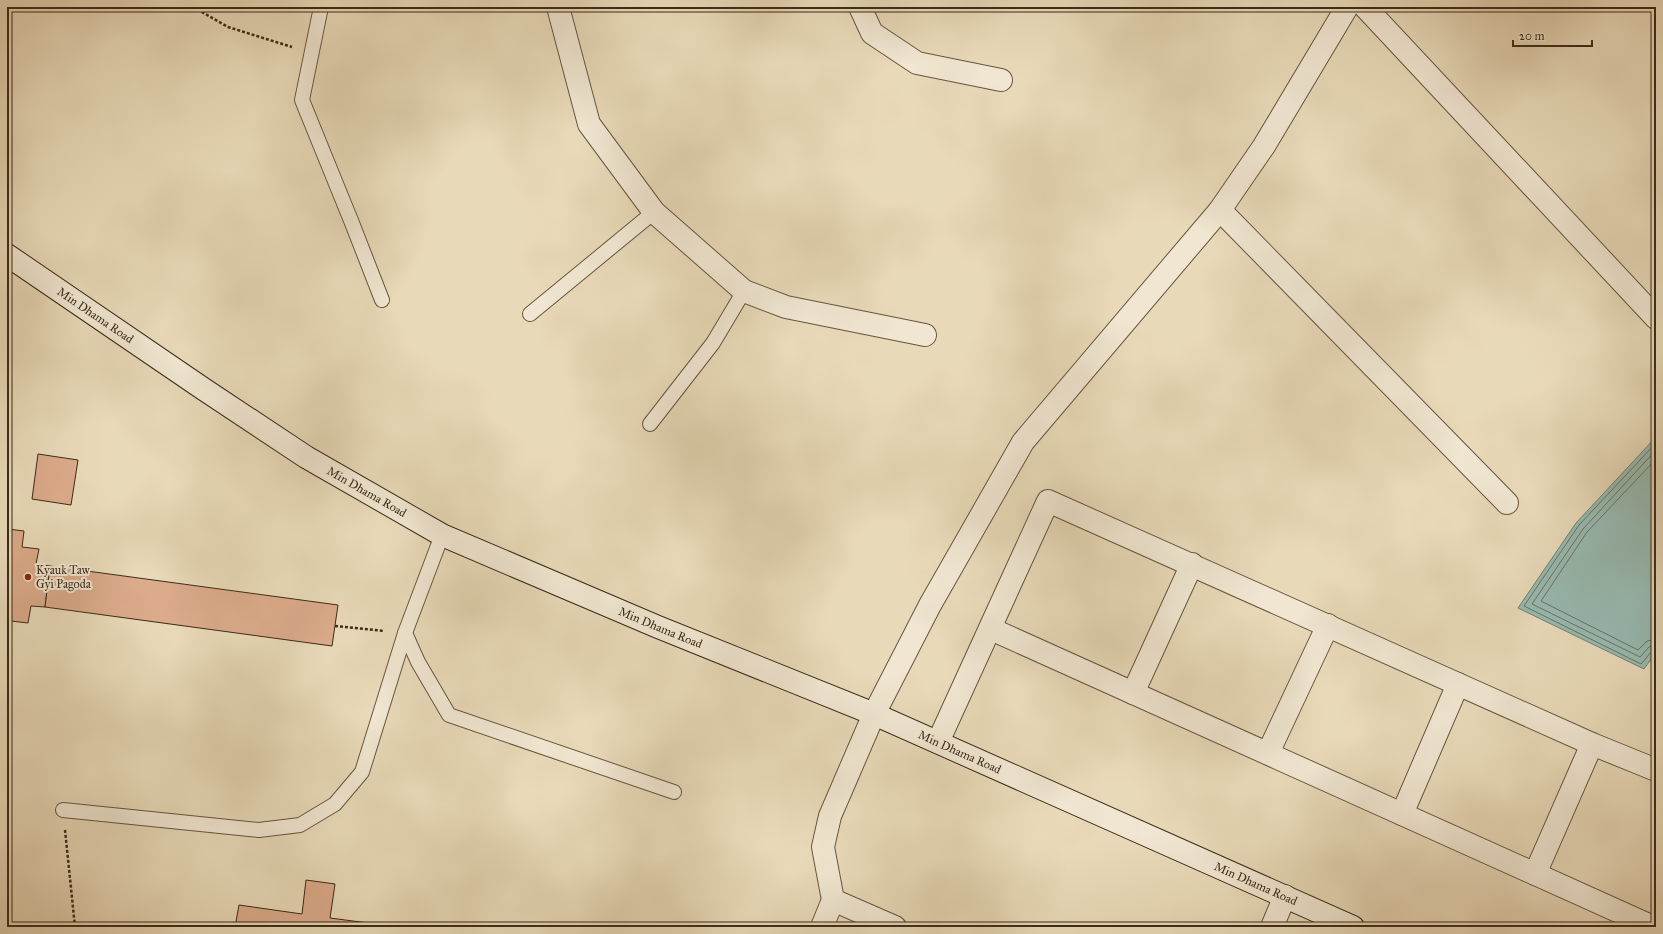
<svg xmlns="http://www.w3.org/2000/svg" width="1663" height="934" font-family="'IM FELL Great Primer',serif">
	<rect width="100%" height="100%" fill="#e8d9b8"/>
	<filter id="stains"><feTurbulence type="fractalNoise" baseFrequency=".005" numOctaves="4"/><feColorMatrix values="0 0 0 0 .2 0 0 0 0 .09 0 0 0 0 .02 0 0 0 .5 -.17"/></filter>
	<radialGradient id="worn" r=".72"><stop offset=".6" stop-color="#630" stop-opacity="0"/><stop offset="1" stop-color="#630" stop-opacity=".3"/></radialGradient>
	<polygon fill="#97bab1" stroke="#738173" points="1656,437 1656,652 1644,669 1518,608 1576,523"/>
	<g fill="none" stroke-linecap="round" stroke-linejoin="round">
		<g stroke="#6a7264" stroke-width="1">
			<polyline points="1656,443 1579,525 1524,606 1641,664 1652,651 1656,650"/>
			<polyline points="1656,450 1583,529 1532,604 1640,657 1649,647 1656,645"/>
			<polyline points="1656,459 1587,532 1541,601 1638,650 1647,641 1656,639"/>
		</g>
	</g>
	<g fill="#dbab8b" stroke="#3c2b17">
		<polygon points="38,454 78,460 71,505 32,499"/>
		<polygon points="7,508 11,509 8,529 24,531 22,547 39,549 36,564 50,566 45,607 31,606 28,623 11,621 9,637 7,636"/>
		<polygon points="50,566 338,605 332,646 45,607"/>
		<polygon points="306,880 335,884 330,918 399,927 235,927 239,905 302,914"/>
	</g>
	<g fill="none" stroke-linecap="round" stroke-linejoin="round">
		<g stroke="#67563f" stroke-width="16">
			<g id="service">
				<polyline points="321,7 302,100 352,223 382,300"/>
				<polyline points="530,314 654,212"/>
				<polyline points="650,424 713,343 744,291"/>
				<polyline points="405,633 418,662 449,715 674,792"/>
				<polyline points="63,810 259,830 300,825 335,804 362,772 405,633 442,535"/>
			</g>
		</g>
		<g stroke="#67563f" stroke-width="24">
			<g id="minor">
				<polyline points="558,7 589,124 654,212 744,291 786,307 925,335"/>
				<polyline points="860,7 872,33 917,63 1001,80"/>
				<polyline points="1365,7 1656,318"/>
				<polyline points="1220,210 1507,503"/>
				<polyline points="991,629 1653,927"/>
				<polyline points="1133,693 1192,564"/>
				<polyline points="938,742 1048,501 1592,744 1656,770"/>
				<polyline points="1268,753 1328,625"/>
				<polyline points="1402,814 1458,684"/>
				<polyline points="1535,874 1592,744"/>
				<polyline points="822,927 833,900"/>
				<polyline points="895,927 833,900 823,847 830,816 874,714 930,605 1023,442 1220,210 1264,146 1347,7"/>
				<polyline points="1272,927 1285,896"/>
			</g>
		</g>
		<g stroke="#3c2b17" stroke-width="24">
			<g id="secondary">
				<path id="s1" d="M7,255L202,388L306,457L442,535L658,627L874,714L1353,927"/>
			</g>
		</g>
		<g stroke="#3c2b17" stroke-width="2.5" stroke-dasharray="3 2" stroke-linecap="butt">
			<polyline points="193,7 228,27 292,47"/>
			<polyline points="335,626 384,631"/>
			<polyline points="65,830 75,927"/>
		</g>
		<use href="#service" stroke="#f0e6d1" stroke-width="14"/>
		<use href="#minor" stroke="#f0e6d1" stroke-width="22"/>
		<use href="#secondary" stroke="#f0e6d1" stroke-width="22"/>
	</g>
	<circle fill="#8f2418" stroke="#f0e6d1" stroke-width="1.5" cx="28" cy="577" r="4"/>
	<g text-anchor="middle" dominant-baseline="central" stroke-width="4" stroke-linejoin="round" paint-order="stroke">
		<g font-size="12" fill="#3c2b17" stroke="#f0e6d1">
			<text stroke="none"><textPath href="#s1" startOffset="107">Min Dhama Road</textPath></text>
			<text stroke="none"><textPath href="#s1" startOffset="431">Min Dhama Road</textPath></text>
			<text stroke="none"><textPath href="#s1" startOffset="755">Min Dhama Road</textPath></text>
			<text stroke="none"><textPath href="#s1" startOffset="1079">Min Dhama Road</textPath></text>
			<text stroke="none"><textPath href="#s1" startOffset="1403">Min Dhama Road</textPath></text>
		</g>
		<g font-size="12" fill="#3c2b17" stroke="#f0e6d1" text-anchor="start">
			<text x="36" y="570">Kyauk Taw<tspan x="36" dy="14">Gyi Pagoda</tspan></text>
		</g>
	</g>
	<rect width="1663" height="934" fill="none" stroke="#e8d9b8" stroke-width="24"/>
	<rect x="8" y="8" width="1647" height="918" fill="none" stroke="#3c2b17" stroke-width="2"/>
	<rect x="12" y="12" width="1639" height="910" fill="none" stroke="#3c2b17"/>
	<path d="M1513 40v6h79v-6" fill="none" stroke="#3c2b17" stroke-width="2"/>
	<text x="1519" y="40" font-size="12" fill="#3c2b17" stroke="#f0e6d1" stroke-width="3" paint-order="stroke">20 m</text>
	<rect width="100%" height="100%" filter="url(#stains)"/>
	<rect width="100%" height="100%" fill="url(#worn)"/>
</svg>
